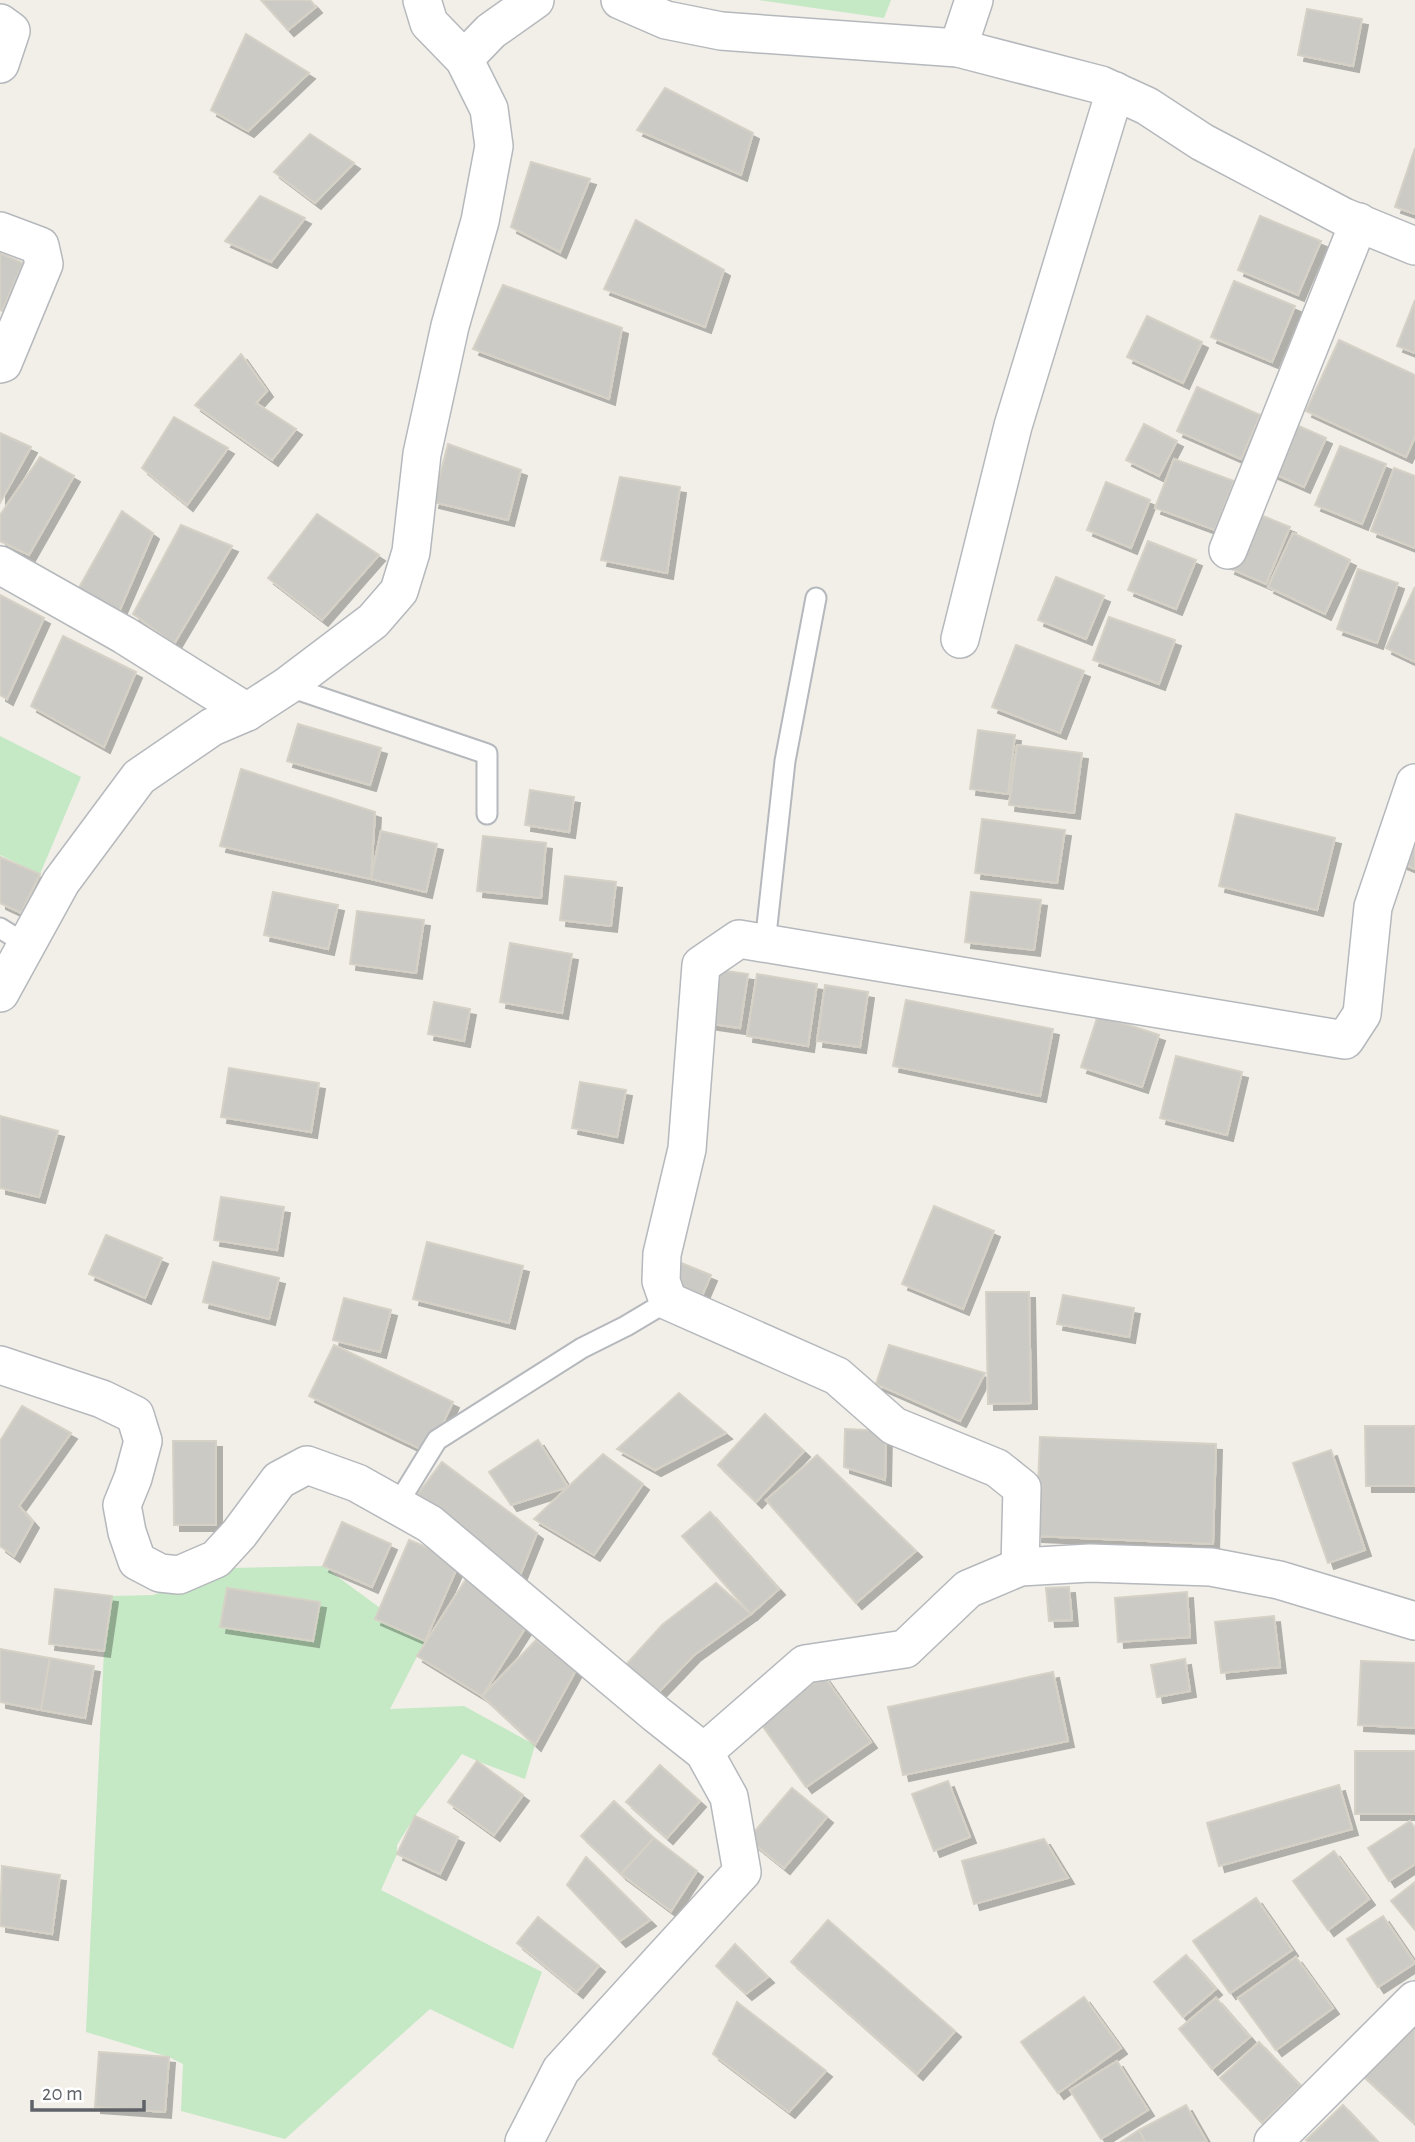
<svg xmlns="http://www.w3.org/2000/svg" width="1415" height="2142" font-family="'Alegreya Sans',sans-serif">
	<defs>
		<filter id="shadow"><feDropShadow dx="6" dy="6" stdDeviation="0" flood-color="#0004"/></filter>
	</defs>
	<rect width="100%" height="100%" fill="#f1efe8"/>
	<g fill="#c5e8c5">
		<polygon points="758,0 891,0 884,18"/>
		<polygon points="0,736 81,777 40,874 0,855"/>
		<polygon points="323,1566 425,1641 390,1709 464,1706 535,1745 525,1779 477,1761 462,1754 415,1816 397,1845 397,1854 381,1890 542,1972 513,2049 430,2009 285,2139 181,2111 183,2064 169,2057 86,2032 104,1651 112,1596 153,1595 232,1568"/>
	</g>
	<g fill="#cccac5" stroke="#d6d1c6" stroke-width="2" filter="url(#shadow)">
		<polygon points="261,0 310,0 316,7 288,30"/>
		<polygon points="1307,9 1362,19 1353,66 1298,55"/>
		<polygon points="246,34 309,73 248,131 211,110"/>
		<polygon points="665,88 753,133 741,175 637,130"/>
		<polygon points="310,134 354,163 315,203 274,172"/>
		<polygon points="1415,148 1415,214 1395,207"/>
		<polygon points="531,162 590,179 560,252 511,227"/>
		<polygon points="260,196 305,218 271,262 225,241"/>
		<polygon points="1260,216 1321,241 1298,295 1238,270"/>
		<polygon points="636,220 724,270 705,327 604,289"/>
		<polygon points="0,253 23,263 2,311 0,310"/>
		<polygon points="1234,281 1295,306 1272,362 1211,337"/>
		<polygon points="503,285 622,328 609,399 473,349"/>
		<polygon points="1415,300 1415,353 1397,346"/>
		<polygon points="1147,316 1202,342 1183,383 1127,357"/>
		<polygon points="1339,340 1415,375 1415,437 1406,457 1306,411"/>
		<polygon points="241,354 267,391 256,403 296,429 272,460 195,405"/>
		<polygon points="1197,387 1260,415 1241,459 1177,431"/>
		<polygon points="174,417 228,448 187,505 142,468"/>
		<polygon points="1292,423 1326,438 1304,487 1270,472"/>
		<polygon points="1144,424 1177,441 1159,476 1126,460"/>
		<polygon points="0,433 31,447 0,503"/>
		<polygon points="448,444 521,470 508,520 433,502"/>
		<polygon points="1340,446 1386,464 1362,524 1315,505"/>
		<polygon points="40,457 74,476 29,555 0,541 0,515"/>
		<polygon points="1174,459 1234,481 1215,530 1155,508"/>
		<polygon points="1394,468 1415,476 1415,548 1371,531"/>
		<polygon points="620,477 680,487 667,573 601,560"/>
		<polygon points="1106,482 1150,500 1131,548 1087,530"/>
		<polygon points="122,511 153,533 119,612 76,593"/>
		<polygon points="1253,512 1290,527 1266,584 1229,568"/>
		<polygon points="317,514 379,555 322,620 268,578"/>
		<polygon points="181,525 232,546 174,644 133,614"/>
		<polygon points="1293,533 1350,560 1325,614 1268,587"/>
		<polygon points="1148,541 1196,560 1176,609 1128,590"/>
		<polygon points="1358,569 1398,583 1377,643 1337,629"/>
		<polygon points="1056,577 1104,596 1086,639 1038,620"/>
		<polygon points="1415,587 1415,662 1386,648"/>
		<polygon points="0,595 44,618 7,699 0,695"/>
		<polygon points="1109,617 1175,640 1159,684 1093,660"/>
		<polygon points="63,636 136,672 104,747 31,706"/>
		<polygon points="1016,645 1084,671 1060,733 992,707"/>
		<polygon points="298,724 381,748 370,785 287,761"/>
		<polygon points="978,730 1015,735 1008,794 970,789"/>
		<polygon points="1017,745 1082,753 1074,813 1009,805"/>
		<polygon points="241,769 375,812 371,879 220,846"/>
		<polygon points="530,790 574,797 569,832 525,825"/>
		<polygon points="1236,814 1335,838 1317,910 1219,886"/>
		<polygon points="1415,817 1415,869 1394,860"/>
		<polygon points="982,819 1065,830 1057,883 975,873"/>
		<polygon points="381,831 437,844 426,892 371,879"/>
		<polygon points="483,836 546,843 541,898 477,891"/>
		<polygon points="0,857 40,874 21,913 0,903"/>
		<polygon points="565,876 616,882 611,926 560,920"/>
		<polygon points="273,892 338,905 328,949 264,935"/>
		<polygon points="971,892 1041,900 1034,950 965,942"/>
		<polygon points="357,911 424,920 416,973 350,964"/>
		<polygon points="510,943 572,954 562,1013 500,1002"/>
		<polygon points="686,965 748,974 740,1028 678,1019"/>
		<polygon points="757,974 817,984 808,1046 747,1036"/>
		<polygon points="825,985 868,992 860,1047 817,1041"/>
		<polygon points="906,1000 1053,1029 1040,1096 893,1066"/>
		<polygon points="434,1002 470,1009 464,1041 428,1034"/>
		<polygon points="1098,1015 1159,1035 1142,1087 1081,1067"/>
		<polygon points="1176,1056 1242,1072 1227,1135 1160,1118"/>
		<polygon points="229,1068 319,1083 311,1132 221,1117"/>
		<polygon points="580,1082 626,1090 617,1137 572,1128"/>
		<polygon points="0,1116 58,1131 39,1197 0,1188"/>
		<polygon points="221,1197 284,1207 277,1250 214,1240"/>
		<polygon points="934,1206 994,1231 963,1309 902,1284"/>
		<polygon points="106,1235 162,1258 145,1298 89,1274"/>
		<polygon points="427,1242 523,1266 509,1323 413,1299"/>
		<polygon points="669,1258 711,1275 693,1317"/>
		<polygon points="213,1262 279,1278 269,1319 203,1302"/>
		<polygon points="986,1292 1029,1292 1031,1403 988,1404"/>
		<polygon points="1063,1295 1134,1308 1129,1337 1057,1324"/>
		<polygon points="344,1298 391,1310 380,1352 333,1340"/>
		<polygon points="334,1345 453,1402 429,1453 309,1396"/>
		<polygon points="889,1345 985,1373 960,1421 876,1384"/>
		<polygon points="679,1393 726,1433 655,1470 617,1449"/>
		<polygon points="22,1406 71,1433 19,1506 33,1522 14,1556 0,1546 0,1441"/>
		<polygon points="765,1414 804,1451 756,1502 718,1465"/>
		<polygon points="1365,1426 1415,1426 1415,1486 1366,1486"/>
		<polygon points="845,1429 886,1431 885,1480 844,1467"/>
		<polygon points="1040,1437 1216,1444 1213,1544 1036,1536"/>
		<polygon points="538,1440 568,1487 511,1505 489,1472"/>
		<polygon points="173,1441 216,1441 216,1525 174,1525"/>
		<polygon points="1331,1450 1365,1550 1328,1563 1293,1463"/>
		<polygon points="603,1454 643,1484 594,1555 534,1519"/>
		<polygon points="817,1455 916,1551 856,1603 766,1500"/>
		<polygon points="442,1462 537,1533 519,1578 414,1499"/>
		<polygon points="710,1512 779,1589 751,1614 682,1536"/>
		<polygon points="342,1522 391,1544 372,1587 323,1566"/>
		<polygon points="409,1540 460,1561 425,1641 375,1619"/>
		<polygon points="466,1579 531,1619 482,1696 417,1656"/>
		<polygon points="716,1583 751,1614 694,1655 656,1695 622,1669 662,1625"/>
		<polygon points="1069,1587 1072,1620 1049,1621 1046,1588"/>
		<polygon points="227,1588 320,1602 313,1641 220,1627"/>
		<polygon points="55,1589 112,1596 104,1651 49,1644"/>
		<polygon points="1187,1592 1190,1637 1118,1642 1115,1598"/>
		<polygon points="1274,1616 1280,1667 1221,1673 1215,1622"/>
		<polygon points="536,1640 576,1670 535,1745 482,1696"/>
		<polygon points="0,1649 50,1658 41,1710 0,1702"/>
		<polygon points="50,1658 94,1666 85,1718 41,1710"/>
		<polygon points="1185,1659 1190,1691 1157,1697 1151,1665"/>
		<polygon points="1361,1661 1415,1663 1415,1728 1358,1725"/>
		<polygon points="1053,1672 1068,1741 903,1775 888,1707"/>
		<polygon points="824,1676 871,1742 806,1787 759,1721"/>
		<rect x="1355" y="1751" width="60" height="63"/>
		<polygon points="477,1761 523,1795 494,1835 448,1802"/>
		<polygon points="660,1765 700,1801 667,1838 626,1802"/>
		<polygon points="948,1781 970,1837 934,1851 912,1794"/>
		<polygon points="1339,1785 1352,1829 1219,1866 1207,1823"/>
		<polygon points="792,1788 827,1817 784,1868 748,1839"/>
		<polygon points="614,1801 654,1838 621,1874 581,1836"/>
		<polygon points="415,1816 458,1837 440,1874 397,1854"/>
		<polygon points="1410,1821 1415,1828 1415,1864 1389,1881 1368,1848"/>
		<polygon points="654,1838 697,1871 671,1911 621,1874"/>
		<polygon points="1044,1839 1068,1878 974,1904 962,1861"/>
		<polygon points="1334,1851 1369,1899 1328,1930 1293,1881"/>
		<polygon points="586,1857 650,1920 620,1941 567,1885"/>
		<polygon points="2,1866 60,1875 52,1934 0,1926"/>
		<polygon points="1415,1882 1415,1930 1391,1901"/>
		<polygon points="1256,1898 1292,1950 1230,1993 1193,1941"/>
		<polygon points="1383,1916 1415,1963 1378,1987 1347,1939"/>
		<polygon points="538,1917 599,1966 577,1992 517,1943"/>
		<polygon points="828,1920 955,2031 917,2074 791,1962"/>
		<polygon points="735,1944 768,1977 746,1994 716,1966"/>
		<polygon points="1186,1955 1216,1989 1183,2017 1154,1982"/>
		<polygon points="1296,1957 1333,2008 1276,2050 1238,1998"/>
		<polygon points="1084,1997 1121,2048 1058,2093 1021,2042"/>
		<polygon points="1216,1998 1250,2037 1212,2069 1179,2029"/>
		<polygon points="737,2002 826,2071 789,2112 713,2054"/>
		<polygon points="1415,2012 1415,2122 1414,2123 1359,2072"/>
		<polygon points="1259,2042 1301,2086 1262,2123 1220,2078"/>
		<polygon points="99,2052 169,2057 165,2112 95,2107"/>
		<polygon points="1117,2061 1148,2110 1101,2139 1070,2090"/>
		<polygon points="1186,2105 1207,2142 1145,2142 1139,2130"/>
		<polygon points="1343,2105 1378,2142 1308,2142 1306,2140"/>
		<polygon points="1139,2130 1145,2142 1121,2142"/>
	</g>
	<g fill="none" stroke-linecap="round" stroke-linejoin="round">
		<g stroke="#b5b8bc" stroke-width="23">
			<g id="lane">
				<polyline points="287,686 487,754 487,814"/>
				<polyline points="0,928 27,945"/>
				<polyline points="765,944 785,761 816,598"/>
				<polyline points="397,1505 437,1440 582,1348 626,1326 668,1301"/>
			</g>
		</g>
		<g stroke="#b5b8bc" stroke-width="40">
			<g id="street">
				<polyline points="620,0 666,20 721,31 958,48 1101,85 1147,106 1202,142 1344,217 1415,246"/>
				<polyline points="0,23 11,31 0,64"/>
				<polyline points="958,48 974,0"/>
				<polyline points="464,59 491,31 535,0"/>
				<polyline points="0,231 40,246 44,264 3,363 0,364"/>
				<polyline points="1228,550 1359,222"/>
				<polyline points="0,565 124,635 247,712"/>
				<polyline points="960,639 1013,426 1115,91"/>
				<polyline points="0,993 61,882 139,777 212,727 247,712 287,686 373,621 399,591 411,552 422,454 450,326 480,221 494,146 489,109 464,59 429,23 422,0"/>
				<polyline points="0,1365 102,1399 135,1415 143,1441 133,1478 122,1505 127,1532 137,1561 160,1573 179,1575 216,1559 239,1534 279,1480 307,1465 357,1483 430,1524 656,1714 704,1752 729,1797 742,1872 561,2070 524,2142"/>
				<polyline points="1020,1567 1022,1488 997,1468 894,1426 837,1376 668,1301 661,1281 662,1254 687,1149 701,965 739,939 1345,1040 1362,1014 1373,907 1415,783"/>
				<polyline points="704,1752 805,1664 905,1649 968,1589 1020,1567 1090,1563 1211,1567 1279,1580 1415,1621"/>
				<polyline points="1273,2142 1415,2000"/>
			</g>
		</g>
		<use href="#lane" stroke="#fff" stroke-width="19"/>
		<use href="#street" stroke="#fff" stroke-width="37"/>
	</g>
	<path d="M32 2100v10h112v-10" fill="none" stroke="#5f6368" stroke-width="3.5"/>
	<text x="42" y="2100" font-size="21" fill="#5f6368" stroke="#ffffff" stroke-width="5" paint-order="stroke">20 m</text>
</svg>
